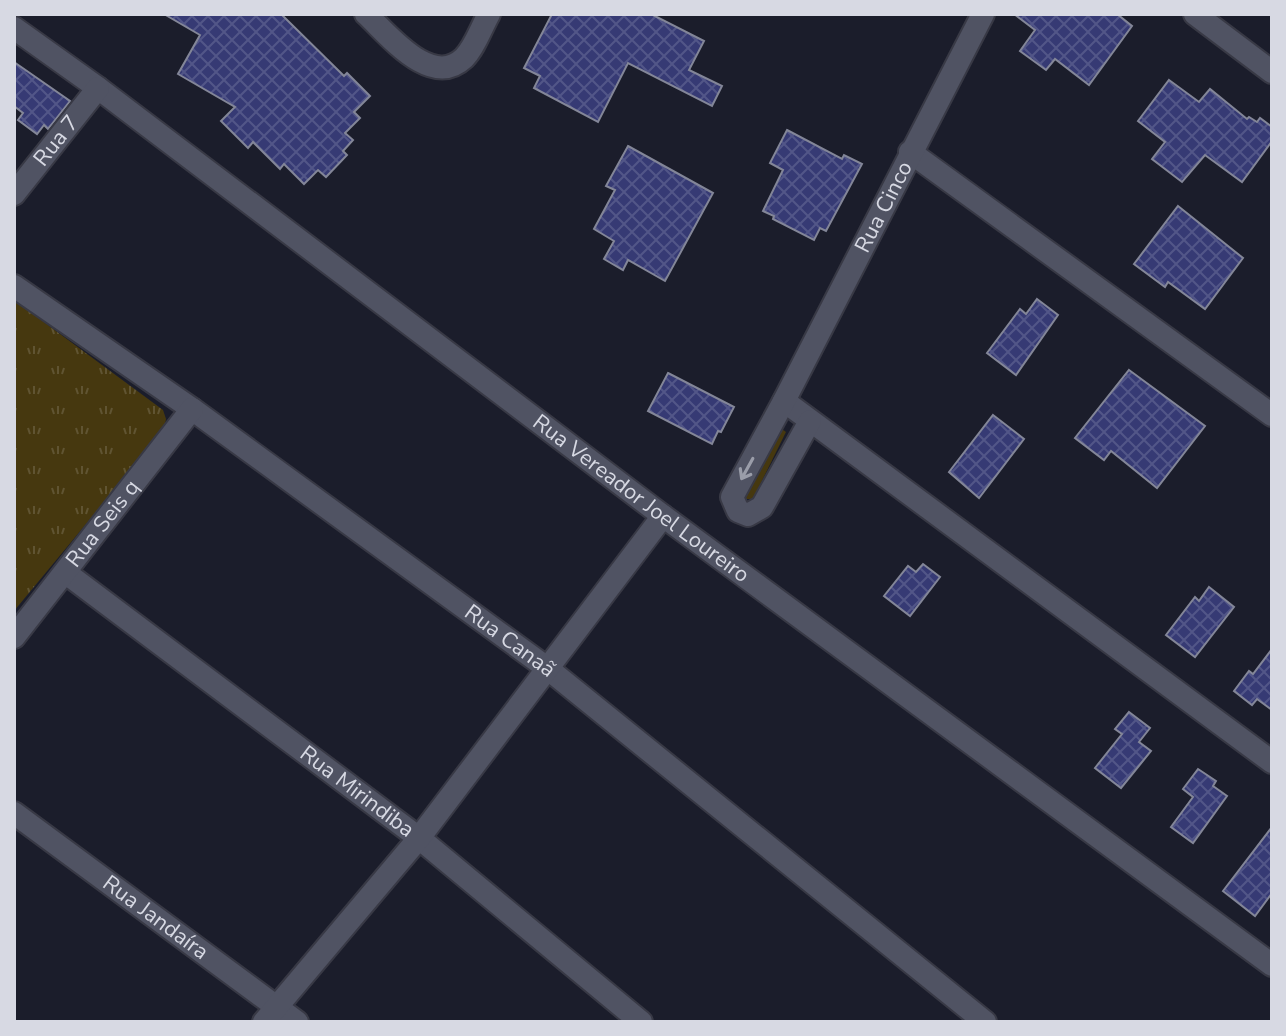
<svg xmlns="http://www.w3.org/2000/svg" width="1286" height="1036" font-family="'Nunito Sans',sans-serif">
	<defs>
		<pattern id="park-tufts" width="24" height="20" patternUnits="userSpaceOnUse" patternTransform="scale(2)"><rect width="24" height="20" fill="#46380f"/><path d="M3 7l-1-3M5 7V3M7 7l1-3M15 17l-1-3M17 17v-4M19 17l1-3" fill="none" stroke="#605432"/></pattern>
		<pattern id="building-cross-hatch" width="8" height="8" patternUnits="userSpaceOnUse" patternTransform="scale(2)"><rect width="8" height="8" fill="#363a74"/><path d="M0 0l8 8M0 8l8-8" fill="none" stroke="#525688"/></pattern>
	</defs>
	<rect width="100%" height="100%" fill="#1b1d2b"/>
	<polygon fill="#46380f" points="782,429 786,432 753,499 746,499 745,495"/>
	<polygon fill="url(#park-tufts)" points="14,300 163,410 166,419 164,430 14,611"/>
	<g fill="url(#building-cross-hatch)" stroke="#838698" stroke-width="2">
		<polygon points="164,14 281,14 344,76 347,73 370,96 354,112 360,118 345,133 353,140 343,151 347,155 326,177 318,170 304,184 284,164 280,169 253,142 248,148 221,121 235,107 178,74 200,35"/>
		<polygon points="552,14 651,14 704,41 689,70 722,86 712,106 628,63 598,122 534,88 540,76 524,68"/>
		<polygon points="1014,14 1117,14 1132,26 1089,85 1055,59 1046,70 1020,51 1035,30"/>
		<polygon points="14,62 70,101 48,129 44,125 37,134 18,120 23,113 14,106"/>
		<polygon points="1169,80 1199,102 1210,89 1247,119 1249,117 1257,122 1260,118 1272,127 1272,141 1242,182 1205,155 1182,182 1152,159 1165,142 1138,121"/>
		<polygon points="787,130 842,159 844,155 862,164 826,231 820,228 814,240 773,219 774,216 763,211 783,170 770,163"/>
		<polygon points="628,146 713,193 665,281 628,260 623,270 604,259 614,241 594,229 615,190 606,186"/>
		<polygon points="1178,206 1243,258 1205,309 1168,282 1165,287 1134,264"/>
		<polygon points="1037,299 1058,315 1016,375 987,353 1020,309 1026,314"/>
		<polygon points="1129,370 1205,426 1157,488 1111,451 1104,460 1075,438"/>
		<polygon points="668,373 734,407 721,432 718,431 712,444 648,411"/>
		<polygon points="993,415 1024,439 979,498 949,472"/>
		<polygon points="923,564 940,577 910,616 884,596 908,566 916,572"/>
		<polygon points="1209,587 1234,607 1195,657 1166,635 1195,597 1199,601"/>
		<polygon points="1272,649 1272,710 1257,699 1252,705 1234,691 1249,671 1253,674"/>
		<polygon points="1129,712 1150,728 1139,742 1151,751 1121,788 1095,768 1122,734 1115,729"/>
		<polygon points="1198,769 1216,781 1213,786 1227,796 1193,843 1171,827 1193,797 1183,789"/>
		<polygon points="1272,827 1272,893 1255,916 1223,891"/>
	</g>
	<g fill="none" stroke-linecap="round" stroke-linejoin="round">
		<g stroke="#383945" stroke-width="26">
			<g id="street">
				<path d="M366,14C389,35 431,89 464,58C475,47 481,28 489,14"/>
				<polyline points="1195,14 1272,72"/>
				<path id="s1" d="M14,28L98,88L663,516L1272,965"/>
				<polyline points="910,152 1272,415"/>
				<path id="s2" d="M14,194L98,88"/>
				<path id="s3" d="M14,286L192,409L547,668L985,1022"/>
				<polyline points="784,401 1272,762"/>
				<path id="s4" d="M810,421L762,507L748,515L738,511L732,497L784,401L983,14"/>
				<path id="s5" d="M66,573L419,838L641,1022"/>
				<path id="s6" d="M14,637L192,409"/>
				<path id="s7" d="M14,813L297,1022"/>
				<polyline points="264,1022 419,838 663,516"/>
			</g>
		</g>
		<use href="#street" stroke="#505363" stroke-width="22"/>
	</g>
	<defs><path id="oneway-shaft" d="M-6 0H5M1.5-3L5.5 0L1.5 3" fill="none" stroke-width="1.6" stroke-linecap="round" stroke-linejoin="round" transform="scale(2)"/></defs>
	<use stroke="#9a9da9" href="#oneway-shaft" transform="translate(747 469) rotate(119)"/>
	<g text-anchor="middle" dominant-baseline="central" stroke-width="6" stroke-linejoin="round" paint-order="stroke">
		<g font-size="22" fill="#d7d9e3" stroke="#1b1d2b">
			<text stroke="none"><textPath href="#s2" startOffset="68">Rua 7</textPath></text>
			<text stroke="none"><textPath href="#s4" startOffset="468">Rua Cinco</textPath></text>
			<text stroke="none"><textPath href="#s1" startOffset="784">Rua Vereador Joel Loureiro</textPath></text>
			<text stroke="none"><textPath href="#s6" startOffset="144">Rua Seis q</textPath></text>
			<text stroke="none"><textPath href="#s3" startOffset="610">Rua Canaã</textPath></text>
			<text stroke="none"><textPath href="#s5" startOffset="364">Rua Mirindiba</textPath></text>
			<text stroke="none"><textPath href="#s7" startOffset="176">Rua Jandaíra</textPath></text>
		</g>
	</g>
	<rect width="1286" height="1036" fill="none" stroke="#d7d9e3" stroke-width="32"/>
</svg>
